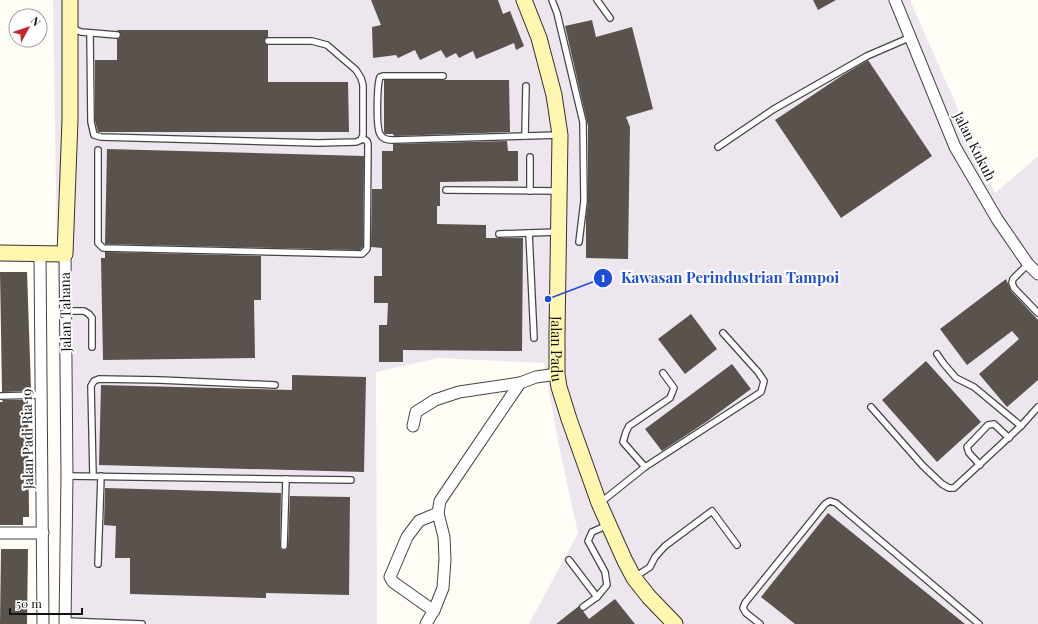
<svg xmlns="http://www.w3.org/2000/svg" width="1038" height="624" font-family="'Playfair Display',serif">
	<rect width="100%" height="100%" fill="#fffdf5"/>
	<polygon fill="#eee6ef" points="53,0 910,0 995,193 1038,156 1038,624 529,624 578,533 559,446 544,363 438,358 376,372 377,624 63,624"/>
	<g fill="#5a524d">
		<polygon points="371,0 498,0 503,14 510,11 524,46 516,50 514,43 476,59 473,51 459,58 456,53 446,58 441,50 420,60 415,50 398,58 396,55 373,58 372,27 381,25"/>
		<polygon points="813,0 836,0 818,10"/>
		<polygon points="592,20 596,37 632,27 653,109 626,117 630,127 628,259 586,258 586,218 588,201 588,126 565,26"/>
		<polygon points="117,30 268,30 268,37 265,39 264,41 266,44 268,45 268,82 348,82 349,132 98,132 95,121 95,60 117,60 117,39 120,38 121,35"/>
		<polygon points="868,60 932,156 841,218 775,120 843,75"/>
		<polygon points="384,80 509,80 510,132 394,136 393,134 385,134 384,132"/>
		<polygon points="507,141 508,151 518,151 518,181 440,182 440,206 437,206 437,224 486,225 486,238 523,238 522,351 403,350 403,362 379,362 379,325 387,325 388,303 374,303 374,276 382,276 382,248 371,247 372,189 382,189 382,151 393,151 393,144"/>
		<polygon points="107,149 364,156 363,247 360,250 105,244"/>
		<polygon points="105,252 261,256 261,300 254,300 255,358 103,360 101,258 105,258"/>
		<polygon points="0,272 27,272 31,389 28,389 28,391 2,392"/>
		<polygon points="1006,279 1011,291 1038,320 1038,380 1007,407 979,374 1019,339 1012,331 967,365 940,329"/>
		<polygon points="691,314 717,349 685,374 658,339"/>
		<polygon points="926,361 981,422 937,462 882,400"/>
		<polygon points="732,364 751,389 706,422 662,451 645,429"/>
		<polygon points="292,375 366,377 364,472 99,465 101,385 292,390"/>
		<polygon points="2,400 28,400 29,517 23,517 23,525 0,525 0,402 3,402"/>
		<polygon points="105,488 281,493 280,546 280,548 283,550 286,550 288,546 290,496 350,497 349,595 266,593 266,598 130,594 130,558 115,558 116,526 104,525"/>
		<polygon points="828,513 965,624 795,624 761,597"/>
		<polygon points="1,549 28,549 27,624 0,624"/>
		<polygon points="615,599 635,624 556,624 579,606 580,610 583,611 589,619"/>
	</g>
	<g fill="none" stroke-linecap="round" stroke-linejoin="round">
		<g stroke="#444" stroke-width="8">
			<g id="lane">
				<polyline points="552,0 557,13 583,122 584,201 579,242"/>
				<polyline points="597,0 610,18"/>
				<polyline points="71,28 81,32 117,35"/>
				<polyline points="90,33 91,122 94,135 101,137 318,143 356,142 361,140 363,135 363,85 361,78 356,70 327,45 312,41 268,41"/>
				<path d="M443,76H383L380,77C377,85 376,127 380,134C383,140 389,140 394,140L560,135"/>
				<polyline points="525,136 526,86"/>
				<polyline points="718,147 774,109 867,56 911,37"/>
				<polyline points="98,150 98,243 103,248 362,254 367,249 368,144 367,141 362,138"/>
				<polyline points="530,157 530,191"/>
				<polyline points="446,190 559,191"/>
				<polyline points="529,233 534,338"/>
				<polyline points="499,234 557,232"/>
				<polyline points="1028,264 1013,279 1012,283 1014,288 1038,313"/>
				<polyline points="65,311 84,311 89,314 92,318 92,347"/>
				<polyline points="937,354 944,364 956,378 974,387 1021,426"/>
				<polyline points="0,396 41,395"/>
				<polyline points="871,407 923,466 942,484 949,488 954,488 1021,426 1038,407"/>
				<polyline points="980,465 969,453 967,447 988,425 994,424 1009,438"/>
				<polyline points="645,467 623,442 626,432 629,426 670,398 674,388 663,373"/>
				<polyline points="67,476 351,480"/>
				<polyline points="93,476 91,386 94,381 99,379 160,380 275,385"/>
				<polyline points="600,503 645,467 761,392 764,381 758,372 723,333"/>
				<polyline points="284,546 286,479"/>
				<polyline points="569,560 597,597"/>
				<polyline points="98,564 101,476"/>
				<polyline points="635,577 650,567 655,557 665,546 712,511 737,545"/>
				<polyline points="583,607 597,597 607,585 605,572 588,541 592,532 608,525"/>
				<polyline points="65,621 142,624"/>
				<polyline points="760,624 746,613 743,608 745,603 825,504 830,501 836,503 979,624"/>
			</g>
		</g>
		<g stroke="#444" stroke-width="13">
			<g id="street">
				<polyline points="895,0 955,147 997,219 1028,264 1038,274"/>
				<polyline points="40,254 43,624"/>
				<polyline points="413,426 416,412 435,400 459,392 520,383 536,377 557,374"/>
				<polyline points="0,533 43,533"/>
				<polyline points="434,611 393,582 390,577 407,537 419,521 438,513"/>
				<polyline points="65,624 67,476 65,254"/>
				<polyline points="426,624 435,608 443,588 445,559 444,537 438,513 440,501 520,383"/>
			</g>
		</g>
		<g stroke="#333" stroke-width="17">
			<g id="secondary">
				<path id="s1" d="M524,0L539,38L554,95L560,135L557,334V374L559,387L569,419L599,503L625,561L634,578L649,597L675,624"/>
				<polyline points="0,253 65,254 70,120 70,0"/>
			</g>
		</g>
		<use href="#lane" stroke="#fff" stroke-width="5.5"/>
		<use href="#street" stroke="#fff" stroke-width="11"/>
		<use href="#secondary" stroke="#fff6b0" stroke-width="15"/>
	</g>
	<g text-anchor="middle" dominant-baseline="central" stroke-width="4" stroke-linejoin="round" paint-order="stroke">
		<g font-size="14" fill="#111" stroke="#fff">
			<text transform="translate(975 146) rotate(63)">Jalan Kukuh</text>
			<text transform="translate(65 312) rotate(-91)">Jalan Tahana</text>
			<text stroke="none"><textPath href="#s1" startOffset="354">Jalan Padu</textPath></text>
			<text transform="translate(27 439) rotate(-91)">Jalan Padi Ria 19</text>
		</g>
	</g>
	<path fill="none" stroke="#1d4ed8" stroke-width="1.5" d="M548 299L603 278"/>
	<g fill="#1d4ed8" stroke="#fff" stroke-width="1.5">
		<circle cx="548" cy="299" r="4"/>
		<circle cx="603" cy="278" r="10"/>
	</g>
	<g font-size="12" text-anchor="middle" font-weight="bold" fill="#fff">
		<text x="603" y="282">1</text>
	</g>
	<g font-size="15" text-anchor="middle" font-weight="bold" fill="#1d4ed8" stroke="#fff" stroke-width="4" stroke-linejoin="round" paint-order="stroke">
		<text x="730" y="283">Kawasan Perindustrian Tampoi</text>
	</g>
	<g transform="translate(28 28) rotate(50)"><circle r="19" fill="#ffffff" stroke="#a0a0a0"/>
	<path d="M0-3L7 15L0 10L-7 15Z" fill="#c4262e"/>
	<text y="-6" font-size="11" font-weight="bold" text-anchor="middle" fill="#111111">N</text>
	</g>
	<path d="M10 608v6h72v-6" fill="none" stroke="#111111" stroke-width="2"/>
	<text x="16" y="608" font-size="12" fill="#111111" stroke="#ffffff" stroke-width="3" paint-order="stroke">50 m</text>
</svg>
